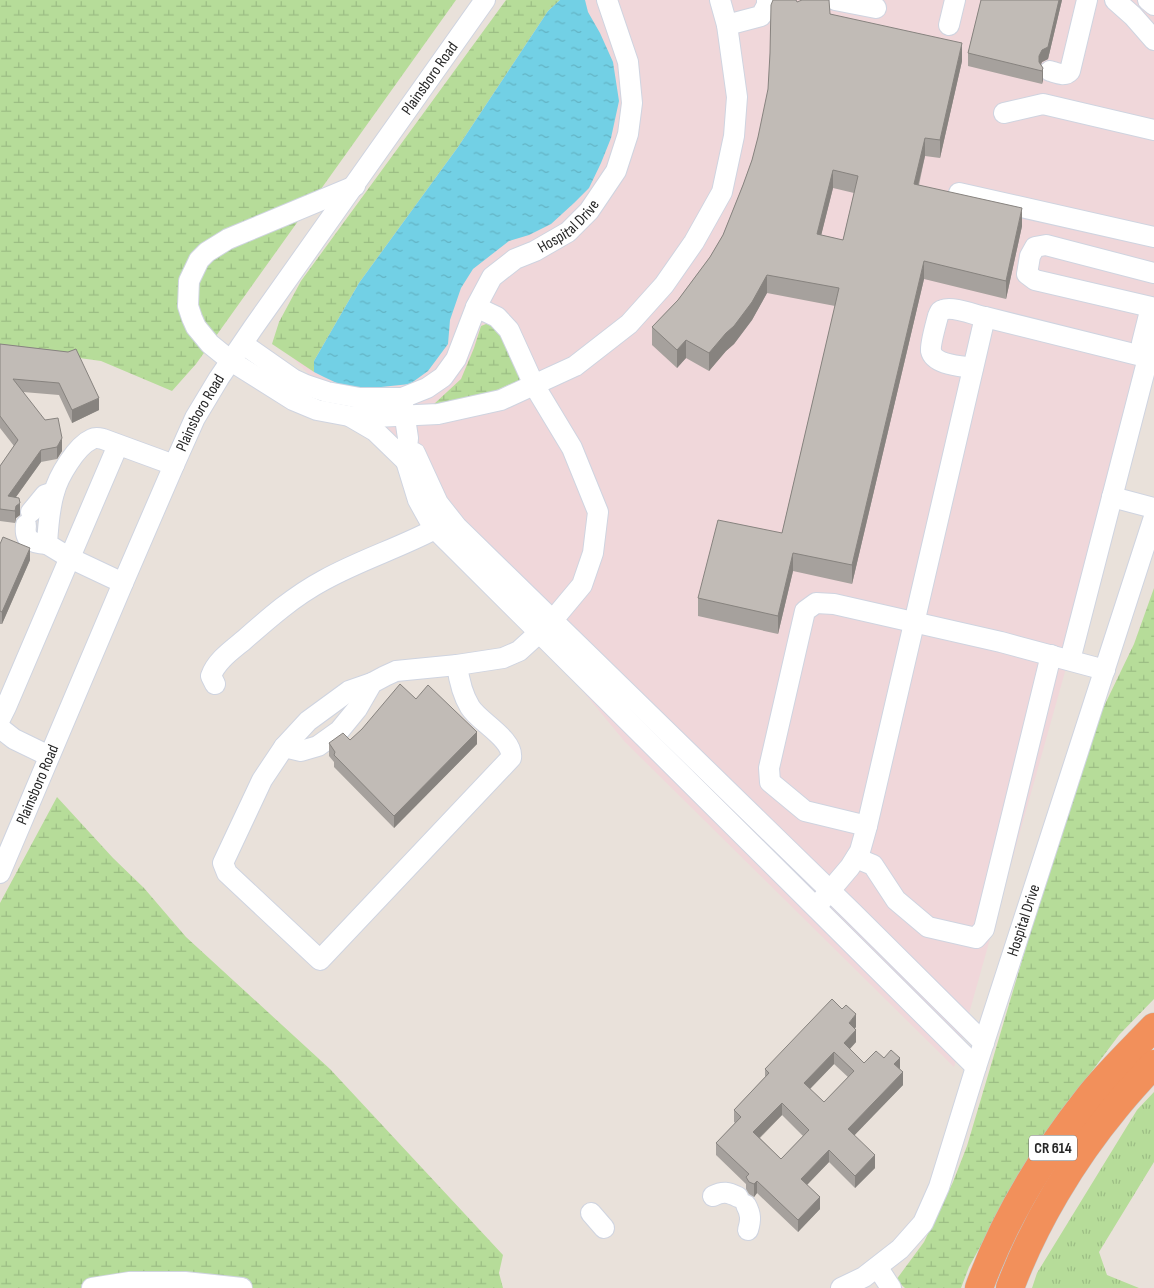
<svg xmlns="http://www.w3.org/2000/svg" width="1154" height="1288" font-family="'Sofia Sans Condensed',sans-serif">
	<defs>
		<pattern id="grass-tufts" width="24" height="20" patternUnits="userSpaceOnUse" patternTransform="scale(1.25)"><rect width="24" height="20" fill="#b6dc99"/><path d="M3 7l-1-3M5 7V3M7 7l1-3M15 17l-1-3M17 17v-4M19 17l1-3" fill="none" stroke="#9cbd84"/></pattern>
		<pattern id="wetland-marsh" width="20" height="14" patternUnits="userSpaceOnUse" patternTransform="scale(1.25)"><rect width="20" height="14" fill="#b6dc99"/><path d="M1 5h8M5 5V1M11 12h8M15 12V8" fill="none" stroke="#9cbd84"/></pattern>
		<pattern id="water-ripples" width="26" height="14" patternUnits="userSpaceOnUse" patternTransform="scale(1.25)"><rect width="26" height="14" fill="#72d0e5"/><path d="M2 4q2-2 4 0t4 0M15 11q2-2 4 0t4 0" fill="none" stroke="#63b3c4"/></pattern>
	</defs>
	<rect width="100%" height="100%" fill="#e9e1da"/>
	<polygon fill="#f0d7da" points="512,0 1154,0 1154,355 954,1067 625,742 383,450 276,341"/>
	<polygon fill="url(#grass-tufts)" points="1154,1092 1154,1162 1099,1252 1107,1275 1139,1288 1032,1288 1037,1273 1137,1110"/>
	<g fill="url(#wetland-marsh)">
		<polygon points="0,0 456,0 196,364 172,391 101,361 0,347"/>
		<polygon points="506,0 560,0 548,11 458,147 359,283 314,361 314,372 272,344 279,322 301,281"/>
		<polygon points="491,322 502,334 520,380 483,396 434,404 461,379 474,348 481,326"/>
		<polygon points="1154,588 1154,999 1119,1035 1033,1150 969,1267 961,1288 905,1288 896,1280 924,1242 953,1182 967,1146 1034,920 1094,727 1134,644"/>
		<polygon points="57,797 113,858 144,888 186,937 330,1069 503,1255 499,1273 503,1288 0,1288 0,903"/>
	</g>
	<polygon fill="url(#water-ripples)" points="560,0 585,0 588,12 600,33 613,62 619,101 611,138 601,163 589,188 574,203 551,224 529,235 509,241 473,269 461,288 450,320 448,344 428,371 410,384 381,387 357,388 341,385 324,377 314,372 314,361 359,283 458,147 548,11"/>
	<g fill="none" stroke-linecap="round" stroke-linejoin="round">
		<g stroke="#cfd4e0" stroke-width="22">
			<g id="minor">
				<polyline points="835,0 876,8"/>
				<polyline points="1115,0 1133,16 1154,40"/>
				<polyline points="1148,0 1154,5"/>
				<polyline points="727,25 761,16 767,5 767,0"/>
				<polyline points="949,25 955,0"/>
				<path d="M1050,71C1057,73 1065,77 1070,71L1087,0"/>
				<polyline points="1004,113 1043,104 1154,130"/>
				<polyline points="355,186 228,239 207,252 199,260 189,281 188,306 192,318 196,327 210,344 231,361 293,400 317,410 349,416 375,417 438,414 501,400 575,366 629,324 664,285 694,242 722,192 734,136 737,97 727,25 720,0"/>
				<polyline points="959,193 1154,237"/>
				<polyline points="1142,343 1151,307 1035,280 1027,274 1030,256 1035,247 1046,245 1154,273"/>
				<path id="s1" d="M243,344L293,379L306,385L327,392L360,398H402L427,388L443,377L456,359L476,307L492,277L515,259L535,251L568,232L589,211L616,171L628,134L632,103L628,62L607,0"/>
				<path d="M973,368C962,366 934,365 931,351C930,344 936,324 938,316C940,312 939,311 943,310C952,306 975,315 985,317"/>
				<polyline points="402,398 408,438 406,461 418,500 433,527 976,1067"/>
				<polyline points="351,417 375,431 406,461"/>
				<polyline points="415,453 438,503 457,527 852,912 984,1043"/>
				<polyline points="1112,497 1154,508"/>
				<polyline points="31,512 45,495 54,492"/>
				<path d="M26,525C24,541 32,543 47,544"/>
				<path d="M123,583L70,558L47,544C48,527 49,510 54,493C58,477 76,446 92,439C96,437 99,438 103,439L174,465"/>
				<polyline points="1070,660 1148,358 1154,331"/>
				<path d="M372,683L349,691L308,721L284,747L262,780L223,863L227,873L320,960L511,758C514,739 479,722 470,707C462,694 459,680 457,665L503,658L519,651L552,621L582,585L593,553L598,512L572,448L534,385L509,330L497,317L476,307"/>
				<path d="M215,684L211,676C216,661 232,650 244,640C269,618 294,596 324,580C360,560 399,548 435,529"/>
				<polyline points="0,719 6,707 118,445"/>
				<polyline points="0,728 14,739 49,756"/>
				<polyline points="284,747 301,751 318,746 339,731 357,709 372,683 385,676 396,671 457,665"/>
				<polyline points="867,826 805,811 770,782 769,768 805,611 816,603 834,604 1001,642 1105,670"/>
				<polyline points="856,858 873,865 896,900 928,927 976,938 984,929 1051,655"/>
				<path id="s2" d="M0,873L123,583L174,465L195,418L219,378L253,328L485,0"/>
				<polyline points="822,900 850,867 860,851 867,826 985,317 1154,359"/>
				<path d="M713,1196C723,1191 728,1192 738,1197"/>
				<path d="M746,1205C751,1214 751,1220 748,1230"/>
				<polyline points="591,1213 604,1228"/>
				<polyline points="878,1268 891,1288"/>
				<polyline points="92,1288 130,1282 185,1282 242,1288"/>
				<path id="s3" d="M841,1288L864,1277L900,1249L923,1223L939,1187L976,1067L1154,517"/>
			</g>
		</g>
		<g stroke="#c3c3c3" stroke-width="29">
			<g id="highway">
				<path d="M979,1288C1004,1219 1044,1154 1089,1097C1108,1073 1133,1049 1154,1027"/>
				<path d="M1010,1288C1034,1224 1072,1160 1116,1107C1128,1092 1141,1078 1154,1064"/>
			</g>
		</g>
		<use href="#minor" stroke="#fff" stroke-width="20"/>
		<use href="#highway" stroke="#f2905b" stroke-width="28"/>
	</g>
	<g fill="#a6a19d" fill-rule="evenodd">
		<polygon points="981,0 1062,0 1048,59 1042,62 1041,65 1043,68 1043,80 1042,84 968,66 968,53"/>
		<path d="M797,2L962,61L940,158L925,156L919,185L1022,226L1006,299L924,279L852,584L793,571L778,634L698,616V598L782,533L835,306L767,293L752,320L734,344L726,351L709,371L686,358L677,368L652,345V327L678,300L710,257L723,235L743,185L752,160ZM833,188L854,193L843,240L821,235Z"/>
		<polygon points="0,344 68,352 99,410 72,423 59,395 23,392 62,451 57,459 41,462 16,497 20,515 16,518 15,523 0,521 0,466 14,446 0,428"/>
		<polygon points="0,544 30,560 2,624 0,624"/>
		<polygon points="416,699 477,744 394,828 334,767 334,762 329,756 329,743 350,740"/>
		<path d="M856,1027L855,1029L856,1042L850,1049L864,1063L884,1058L900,1069L903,1085L854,1135L875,1168L855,1188L829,1162L807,1185L820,1209L798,1232L757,1193L754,1197L749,1194L746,1189V1184L716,1155V1143L735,1123L734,1122V1110L765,1077V1069ZM834,1064L848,1077L824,1102L810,1089ZM782,1115L803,1136L781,1159L760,1138Z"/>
	</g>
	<g fill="#87837f">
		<polygon points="1059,0 1062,0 1048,59 1042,62 1039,68 1039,56"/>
		<polygon points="962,43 962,61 940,158 940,140"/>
		<polygon points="1043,68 1043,80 1042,84 1042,71"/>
		<polygon points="925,138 925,156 914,202 914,184"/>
		<polygon points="833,170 833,188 817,252 817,234"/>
		<polygon points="1022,208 1022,226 1006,299 1006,281"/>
		<polygon points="924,261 924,279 852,584 852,565"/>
		<polygon points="767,275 767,293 752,320 734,344 726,351 709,371 709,353"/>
		<polygon points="686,340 686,358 677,368 677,350"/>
		<polygon points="99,398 99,410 72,423 72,410"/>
		<polygon points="62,438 62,451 57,459 57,447"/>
		<polygon points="41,450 41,462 8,508 8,496"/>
		<polygon points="20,503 20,515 16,518 15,523 15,511 16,506"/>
		<polygon points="30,548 30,560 2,624 2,612"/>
		<polygon points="793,553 793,571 778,634 778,616"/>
		<polygon points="477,732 477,744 394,828 394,816"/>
		<polygon points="856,1014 856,1027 849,1035 849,1023"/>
		<polygon points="856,1030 856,1042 844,1055 844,1043"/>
		<polygon points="834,1052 834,1064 804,1095 804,1083"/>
		<polygon points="900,1058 900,1070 894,1064"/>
		<polygon points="903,1072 903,1085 848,1142 848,1129"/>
		<polygon points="782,1103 782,1115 753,1144 753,1132"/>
		<polygon points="829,1150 829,1162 801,1191 801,1179"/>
		<polygon points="875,1155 875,1168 855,1188 855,1176"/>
		<polygon points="757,1181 757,1193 754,1197 754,1184"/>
		<polygon points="820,1197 820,1209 798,1232 798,1220"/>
	</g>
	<g fill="#c1bbb6" stroke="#87837f" fill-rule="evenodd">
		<path d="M773,0H796L797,2L802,0H829L830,14L962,43L940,140L925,138L914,184L1022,208L1006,281L924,261L852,565L793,553L778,616L698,598L718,520L782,533L839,288L767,275L752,302L734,326L726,333L709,353L686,340L677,350L652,327L678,300L710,257L723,235L743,185L752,160L758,137L768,89L770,53L771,5ZM833,170L858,176L843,240L817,234Z"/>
		<polygon points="981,0 1059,0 1048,47 1042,50 1039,56 1039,62 1043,68 1042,71 968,53"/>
		<polygon points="0,344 68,352 76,349 99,398 72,410 59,383 13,379 45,420 58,418 62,438 57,447 41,450 8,496 19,498 20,503 16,506 15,511 0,509 0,466 18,440 0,416"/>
		<polygon points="3,537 30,548 2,612 0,611 0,544"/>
		<polygon points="400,684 416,699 428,685 477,732 394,816 334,755 335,752 329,743 343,733 350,740 362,729"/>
		<path d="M832,999L842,1009L846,1005L856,1014L849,1023L856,1030L844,1043L864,1063L876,1051L884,1058L891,1050L900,1058L894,1064L903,1072L848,1129L875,1155L855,1176L829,1150L801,1179L820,1197L798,1220L757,1181L754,1184L749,1182L746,1177L749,1174L716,1143L741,1117L734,1110L769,1073L765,1069ZM834,1052L854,1071L824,1102L804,1083ZM782,1103L809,1130L781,1159L753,1132Z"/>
	</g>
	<g text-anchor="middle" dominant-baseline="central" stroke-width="4.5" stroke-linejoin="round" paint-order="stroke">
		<rect fill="#fff" stroke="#686868" stroke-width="1" x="1029" y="1135.5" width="48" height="25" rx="4"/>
		<g font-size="15" font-weight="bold" fill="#272727">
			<text x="1053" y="1148">CR 614</text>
		</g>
		<g font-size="16" fill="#272727" stroke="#fff">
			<text stroke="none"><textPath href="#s2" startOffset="908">Plainsboro Road</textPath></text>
			<text stroke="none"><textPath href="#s1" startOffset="424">Hospital Drive</textPath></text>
			<text stroke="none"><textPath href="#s2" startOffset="502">Plainsboro Road</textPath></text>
			<text stroke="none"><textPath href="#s2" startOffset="96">Plainsboro Road</textPath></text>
			<text stroke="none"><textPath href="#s3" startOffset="425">Hospital Drive</textPath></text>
		</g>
	</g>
</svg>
